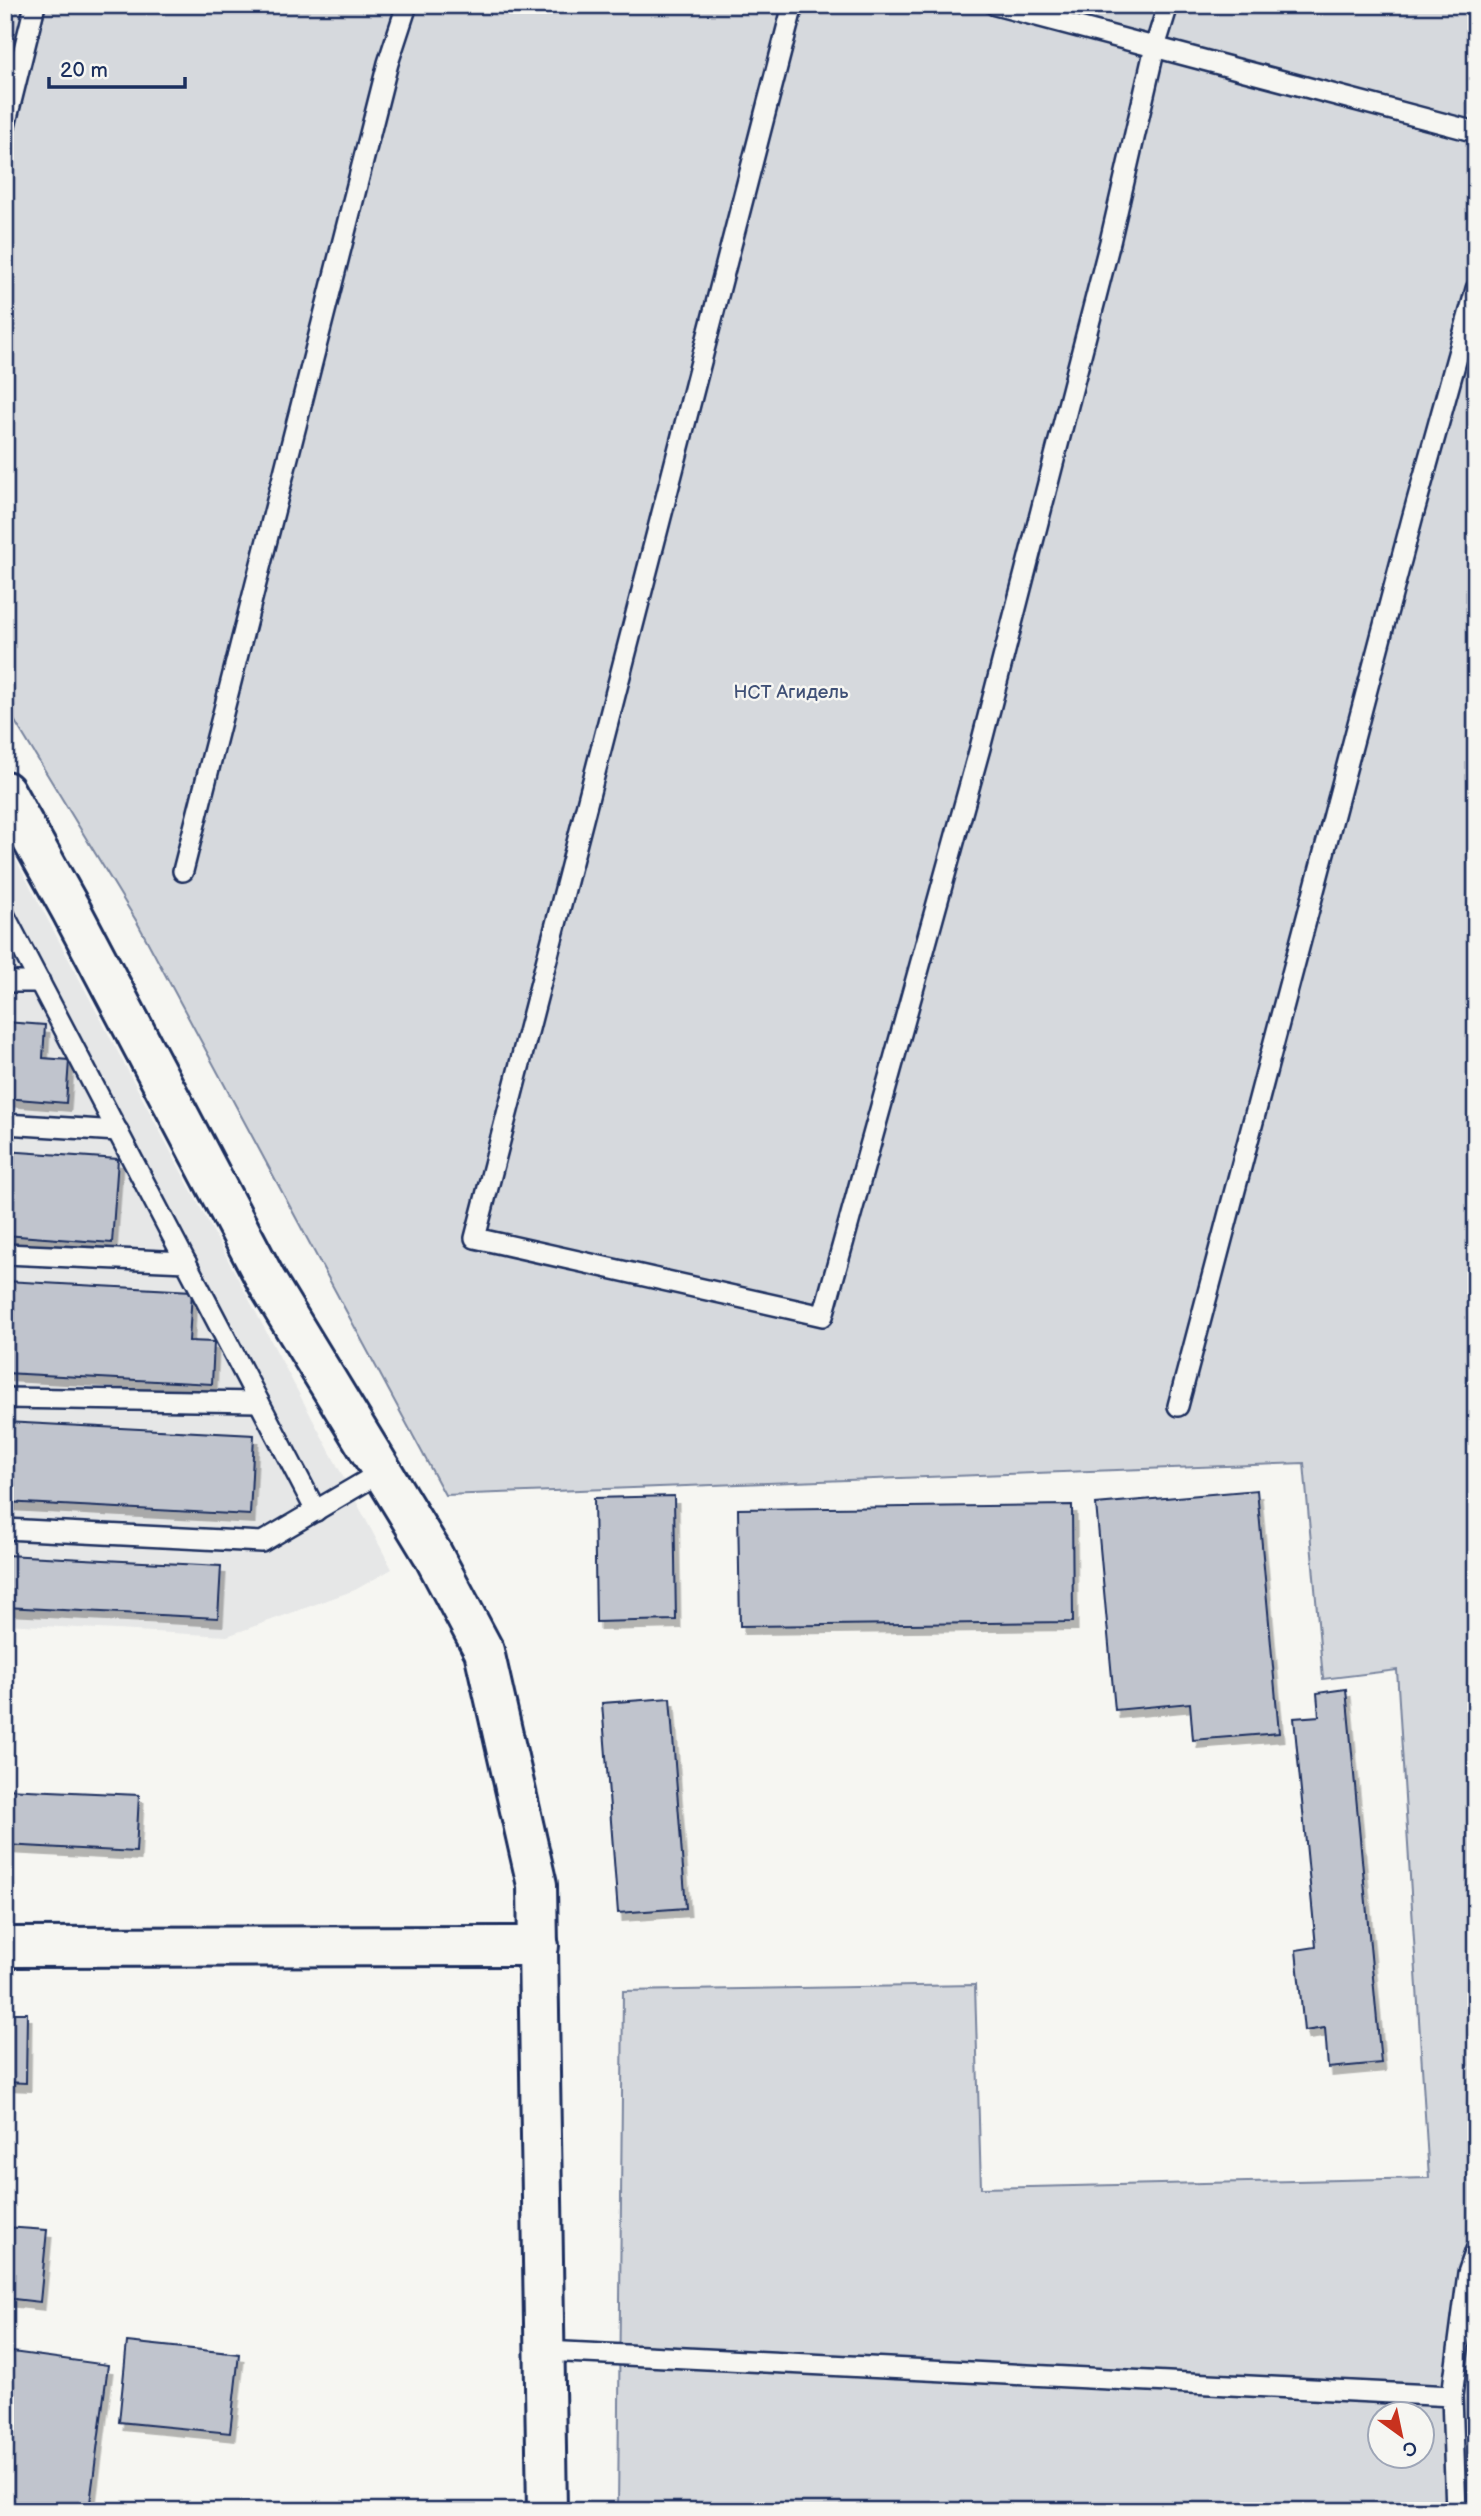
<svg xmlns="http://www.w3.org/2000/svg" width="1481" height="2516" font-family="'Balsamiq Sans',sans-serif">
	<defs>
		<filter id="shadow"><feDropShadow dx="4.5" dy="8" stdDeviation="0" flood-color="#0004"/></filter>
	</defs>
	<rect width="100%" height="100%" fill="#f6f6f2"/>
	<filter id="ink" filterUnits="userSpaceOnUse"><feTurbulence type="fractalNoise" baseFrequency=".0143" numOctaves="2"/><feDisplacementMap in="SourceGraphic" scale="14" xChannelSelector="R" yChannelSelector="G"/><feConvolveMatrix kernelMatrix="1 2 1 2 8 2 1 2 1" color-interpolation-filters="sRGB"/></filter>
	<g filter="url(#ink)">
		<polygon fill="#e6e7e7" points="5,839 392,1569 355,1590 227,1636 5,1624"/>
		<path fill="#d6d9dd" stroke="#78849e" stroke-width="2" fill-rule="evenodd" d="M5,5H1476V2511H618L623,1991L975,1985L981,2188L1429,2178L1397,1670L1323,1679L1304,1463L445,1495L137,922L5,705ZM1380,2414H1422V2456H1380Z"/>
		<g fill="#c0c4cd" stroke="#1b2f5e" stroke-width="2" filter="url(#shadow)">
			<polygon points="5,1022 45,1025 43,1058 69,1060 66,1103 5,1098"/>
			<polygon points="5,1151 118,1159 112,1243 5,1235"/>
			<polygon points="5,1281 192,1291 189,1341 214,1342 212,1384 5,1373"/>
			<polygon points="5,1422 254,1435 250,1515 5,1502"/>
			<polygon points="1257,1490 1279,1733 1193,1740 1190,1703 1115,1710 1096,1504"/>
			<polygon points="674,1496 676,1620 596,1622 594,1498"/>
			<polygon points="1072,1505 1073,1622 740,1626 738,1509"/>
			<polygon points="5,1555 221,1566 218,1618 5,1607"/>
			<polygon points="1346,1689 1381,2063 1328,2068 1325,2028 1304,2031 1296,1950 1316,1947 1294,1718 1319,1716 1317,1693"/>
			<polygon points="670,1698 686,1908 618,1913 602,1703"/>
			<polygon points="5,1789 139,1795 136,1852 5,1845"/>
			<polygon points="5,2013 27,2013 26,2083 5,2082"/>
			<polygon points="5,2227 47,2230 40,2302 5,2298"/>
			<polygon points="127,2342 239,2354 230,2433 119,2422"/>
			<polygon points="5,2351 108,2365 89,2511 5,2511"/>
		</g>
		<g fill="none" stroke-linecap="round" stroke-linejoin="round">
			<g stroke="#1b2f5e" stroke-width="24">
				<g id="lane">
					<polyline points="793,5 475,1238 823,1316 980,748 1110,242 1155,47 1168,5"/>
					<polyline points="995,5 1476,132"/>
					<polyline points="5,126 35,5"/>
					<polyline points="183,871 388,63 407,5"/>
					<polyline points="5,916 316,1511"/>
					<polyline points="5,982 40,982"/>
					<polyline points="5,1124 118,1131"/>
					<polyline points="5,1254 186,1262"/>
					<polyline points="5,1398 259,1402"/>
					<polyline points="1178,1406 1412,519 1476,289"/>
					<polyline points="5,1529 262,1542 383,1471"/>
					<polyline points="545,2351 1452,2396 1456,2511"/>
					<polyline points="1452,2396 1468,2273 1476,2250"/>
				</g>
			</g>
			<g stroke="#1b2f5e" stroke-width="44">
				<g id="street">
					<polyline points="5,791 71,910 267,1282 432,1553 484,1651 537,1885 547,2511"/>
					<polyline points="5,1947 539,1946"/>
				</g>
			</g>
			<use href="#lane" stroke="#f6f6f2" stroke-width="19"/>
			<use href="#street" stroke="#f6f6f2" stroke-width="38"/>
		</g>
	</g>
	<g text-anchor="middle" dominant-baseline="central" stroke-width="5" stroke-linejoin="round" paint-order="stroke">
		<g font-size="19" fill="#405177" stroke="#f6f6f2">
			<text x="791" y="692">НСТ Агидель</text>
		</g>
	</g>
	<rect width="1481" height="2516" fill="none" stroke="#f6f6f2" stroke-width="28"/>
	<rect x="14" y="14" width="1453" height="2488" fill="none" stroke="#1b2f5e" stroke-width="2.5" filter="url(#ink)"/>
	<g transform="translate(1401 2435) rotate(147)"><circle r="33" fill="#f6f6f2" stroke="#9ea6b7" stroke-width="2"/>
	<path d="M0-5L12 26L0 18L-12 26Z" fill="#c8321e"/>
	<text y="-10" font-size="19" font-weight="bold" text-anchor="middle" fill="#1b2f5e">С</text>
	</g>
	<path d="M49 77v10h136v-10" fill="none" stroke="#1b2f5e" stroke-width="3.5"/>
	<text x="60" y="77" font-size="21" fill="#1b2f5e" stroke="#f6f6f2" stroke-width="5" paint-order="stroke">20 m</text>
</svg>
